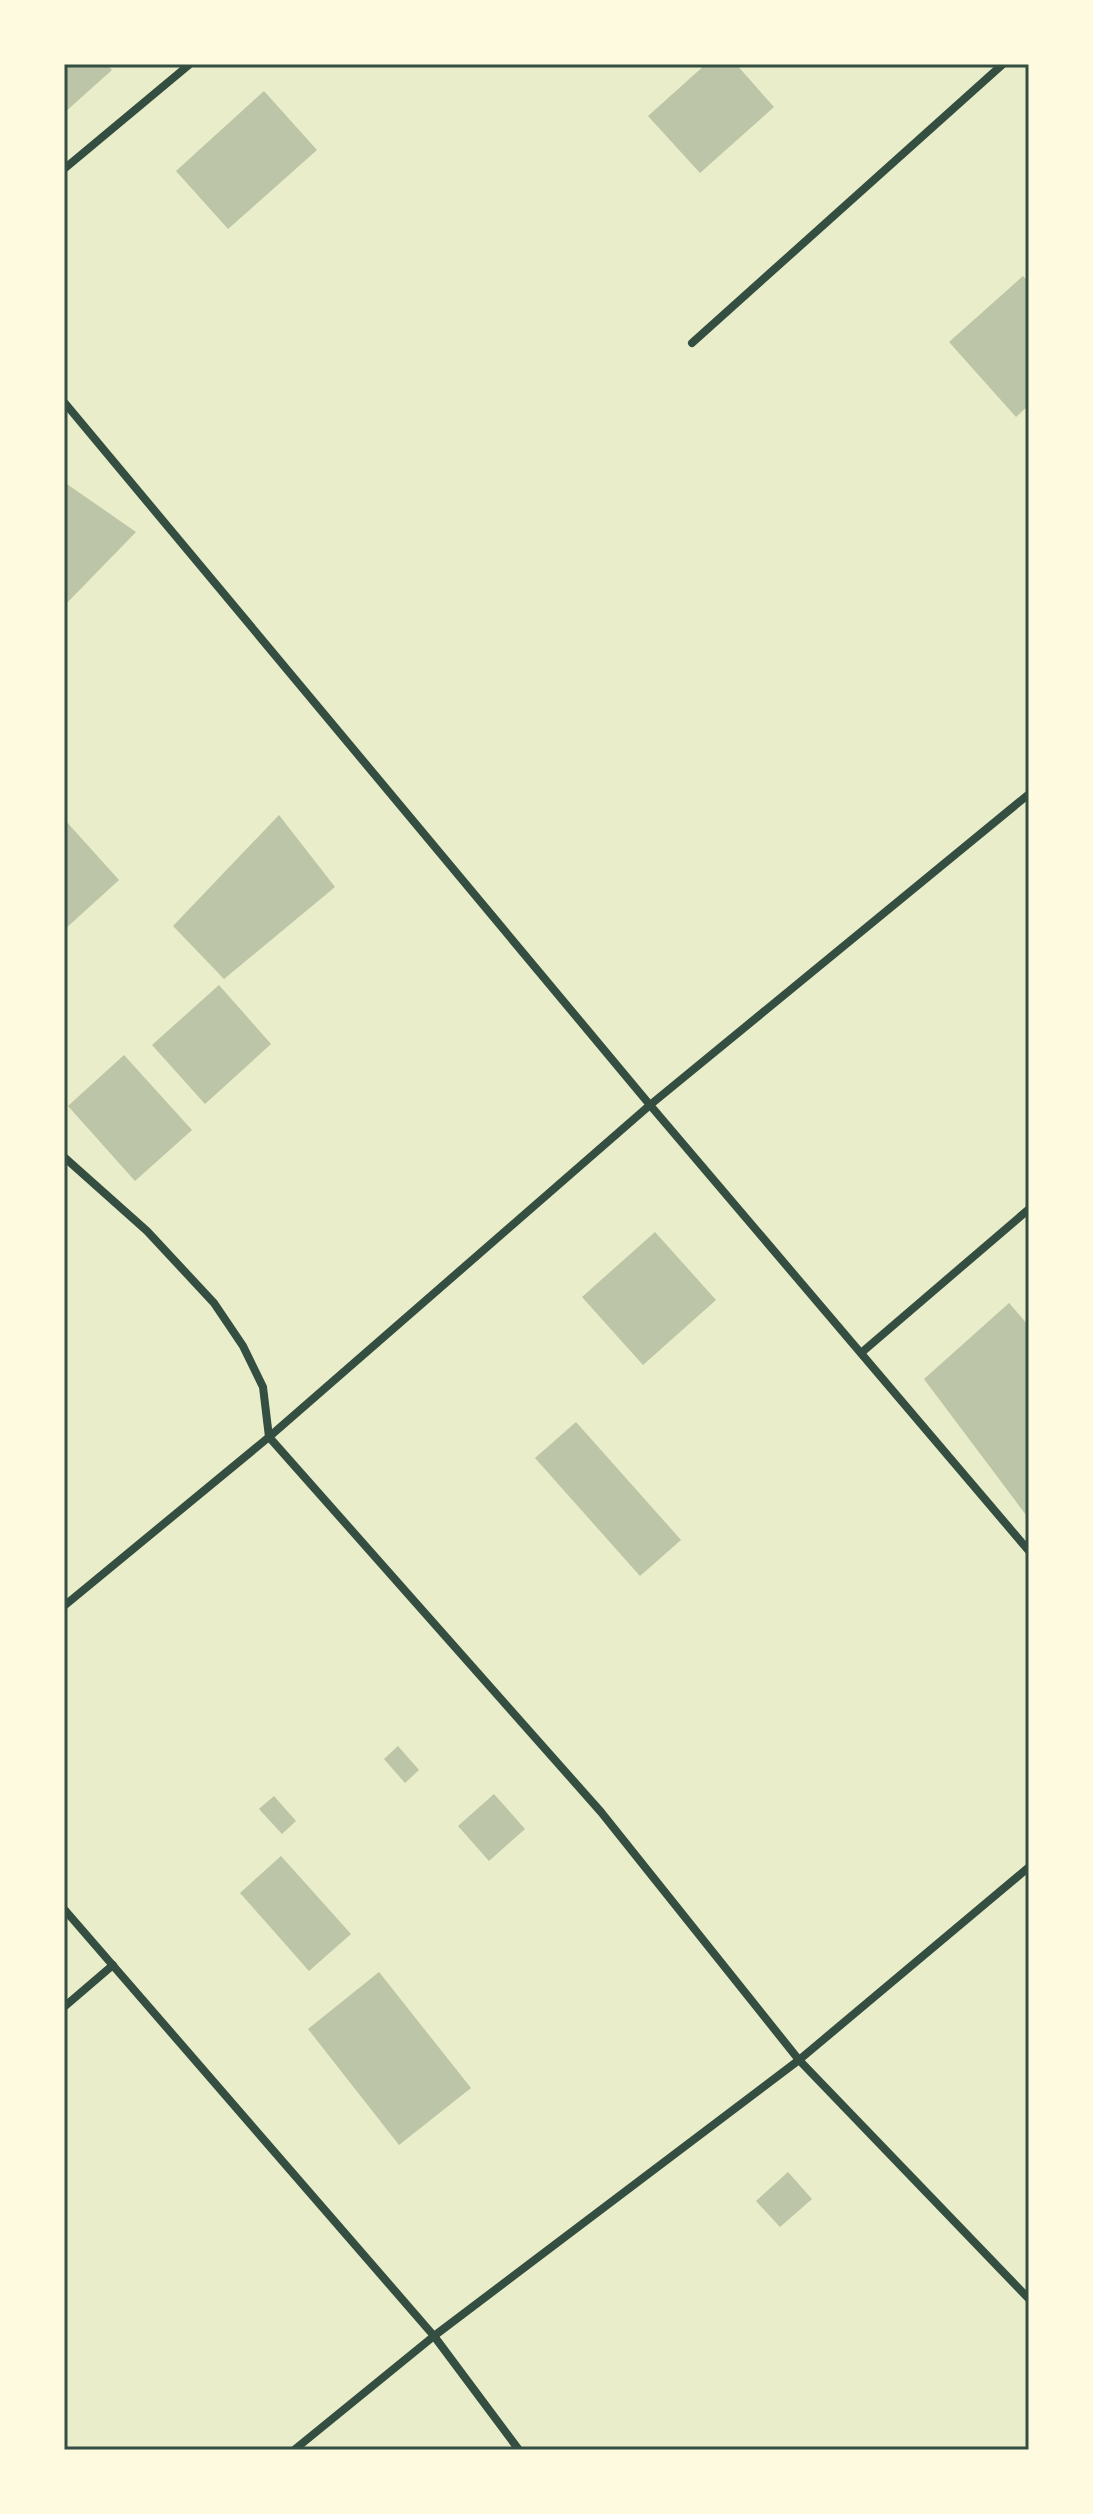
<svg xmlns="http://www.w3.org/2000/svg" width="1093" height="2514" font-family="'DejaVu Sans',sans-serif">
	<rect width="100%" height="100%" fill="#e9edc9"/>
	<g fill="#bcc5a7">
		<polygon points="64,64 107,64 112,70 64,113"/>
		<polygon points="706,64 736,64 774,107 700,173 648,116"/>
		<polygon points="264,91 317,150 228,229 176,171"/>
		<polygon points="1023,276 1029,282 1029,405 1016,417 949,342"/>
		<polygon points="64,482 136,532 64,606"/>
		<polygon points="279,815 335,887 224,979 173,926"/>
		<polygon points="64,819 119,880 64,930"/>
		<polygon points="219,985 271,1044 205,1104 152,1045"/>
		<polygon points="124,1055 192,1130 135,1181 68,1106"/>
		<polygon points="655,1232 716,1300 643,1365 582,1297"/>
		<polygon points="1009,1303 1029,1326 1029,1519 924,1379"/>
		<polygon points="576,1422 681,1540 640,1576 535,1458"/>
		<polygon points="398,1746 419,1770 405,1783 384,1759"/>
		<polygon points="494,1794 525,1829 489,1861 458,1826"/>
		<polygon points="274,1796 296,1821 282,1834 259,1809"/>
		<polygon points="281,1856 351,1934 309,1971 240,1893"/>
		<polygon points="379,1972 471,2088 399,2145 308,2029"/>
		<polygon points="788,2172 812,2199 780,2227 756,2201"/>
	</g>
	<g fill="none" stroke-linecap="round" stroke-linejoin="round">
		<g stroke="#344e41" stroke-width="8">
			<polyline points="64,169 190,64"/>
			<polyline points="692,343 1003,64"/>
			<polyline points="64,402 650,1105 1029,1551"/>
			<polyline points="64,1157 147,1231 214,1303 243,1346 263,1387 269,1437 601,1812 799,2060 1029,2299"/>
			<polyline points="861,1353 1029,1209"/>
			<polyline points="64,1606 269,1437 650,1105 1029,794"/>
			<polyline points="64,1909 434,2336 519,2450"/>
			<polyline points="64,2007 113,1965"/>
			<polyline points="294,2450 434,2336 799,2060 1029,1867"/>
		</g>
	</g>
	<rect width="1093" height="2514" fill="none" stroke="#fefae0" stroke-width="132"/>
	<rect x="66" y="66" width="961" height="2382" fill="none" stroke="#344e41" stroke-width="3"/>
</svg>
